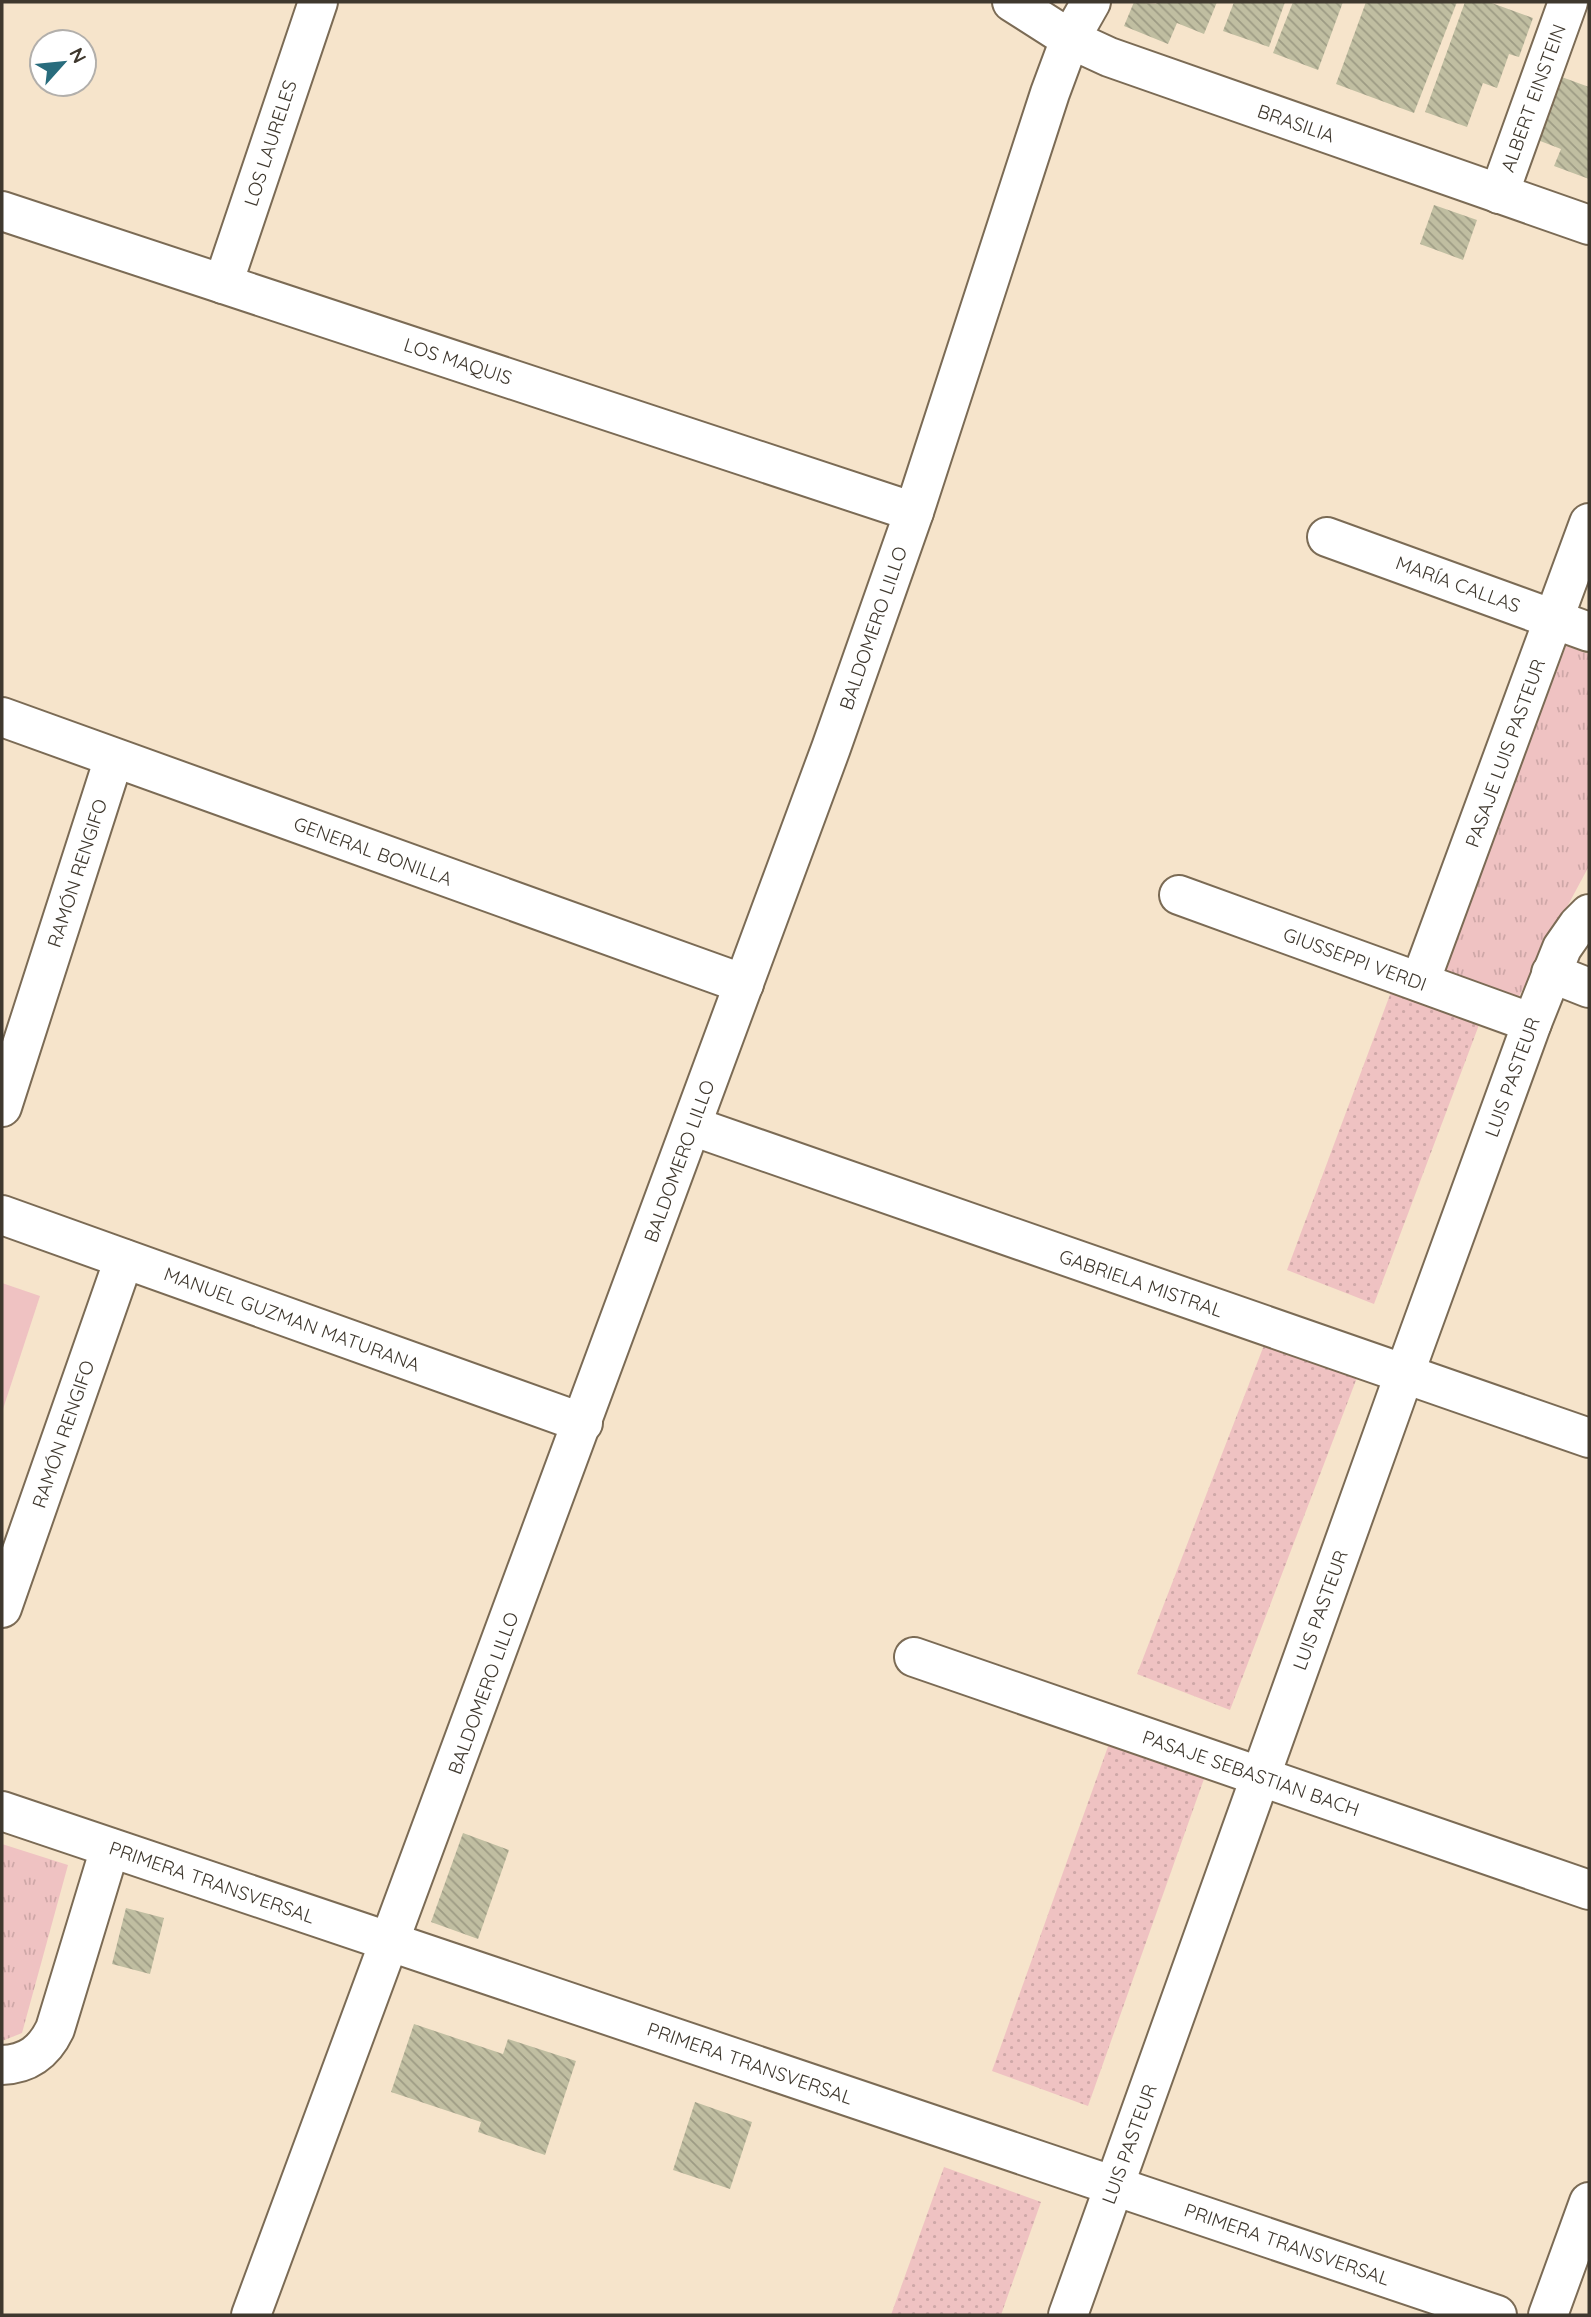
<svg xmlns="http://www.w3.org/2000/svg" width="1591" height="2317" font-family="Quicksand,sans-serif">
	<defs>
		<pattern id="grass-dots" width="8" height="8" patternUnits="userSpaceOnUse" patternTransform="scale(1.75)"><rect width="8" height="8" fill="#efc2c2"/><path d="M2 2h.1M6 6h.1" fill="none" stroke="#cea7a7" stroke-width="1.8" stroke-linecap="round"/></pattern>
		<pattern id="park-tufts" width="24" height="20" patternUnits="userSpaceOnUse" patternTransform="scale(1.75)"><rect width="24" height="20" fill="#efc2c2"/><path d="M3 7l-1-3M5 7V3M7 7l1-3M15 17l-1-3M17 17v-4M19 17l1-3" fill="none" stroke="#cea7a7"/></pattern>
		<pattern id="building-back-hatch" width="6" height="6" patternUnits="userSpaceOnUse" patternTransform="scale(1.75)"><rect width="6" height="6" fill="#c0bea1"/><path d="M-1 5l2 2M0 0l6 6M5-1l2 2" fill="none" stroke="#9d9b84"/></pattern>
	</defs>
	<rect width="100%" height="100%" fill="#f6e4cb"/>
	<g fill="url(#grass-dots)">
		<polygon points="1400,968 1488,1001 1374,1304 1287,1270"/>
		<polygon points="1266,1340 1358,1375 1230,1710 1137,1674"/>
		<polygon points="1110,1741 1205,1776 1088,2106 992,2071"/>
		<polygon points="944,2167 1041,2202 1001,2315 891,2315"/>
	</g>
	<g fill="url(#park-tufts)">
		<polygon points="1566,646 1589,654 1589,866 1516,1002 1441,975"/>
		<polygon points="2,1844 68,1865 22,2033 2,2041"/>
	</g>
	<polygon fill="#efc2c2" points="2,1283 40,1296 2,1412"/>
	<g fill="url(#building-back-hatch)">
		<polygon points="1134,2 1156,4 1157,2 1217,2 1204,34 1177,23 1168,44 1124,26"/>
		<polygon points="1234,2 1285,2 1269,47 1223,31"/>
		<polygon points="1293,2 1343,2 1318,70 1273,53"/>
		<polygon points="1366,2 1457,2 1414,113 1336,84"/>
		<polygon points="1465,2 1489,2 1533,18 1519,57 1509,54 1497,88 1483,83 1467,127 1425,112"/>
		<polygon points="1559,76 1589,87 1589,179 1554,166 1561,149 1535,139"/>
		<polygon points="1434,205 1477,220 1463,260 1420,244"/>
		<polygon points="463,1833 509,1850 478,1939 431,1922"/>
		<polygon points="126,1908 164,1918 150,1974 112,1964"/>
		<polygon points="414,2024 503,2054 508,2039 576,2061 545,2155 478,2132 481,2122 391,2092"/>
		<polygon points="695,2102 752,2122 730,2189 673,2170"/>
	</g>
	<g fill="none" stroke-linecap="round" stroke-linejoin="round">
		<g stroke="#7b6b55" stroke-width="42">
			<g id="minor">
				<polyline points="1499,194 1568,2"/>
				<polyline points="2,211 914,512"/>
				<polyline points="223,284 318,2"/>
				<polyline points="1327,537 1589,632"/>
				<polyline points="2,717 744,984"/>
				<polyline points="1179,895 1532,1023"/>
				<polyline points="1551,973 1589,988"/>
				<polyline points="1420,982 1589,523"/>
				<polyline points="2,1107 114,758"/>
				<polyline points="692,1126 1589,1438"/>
				<polyline points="2,1215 583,1423"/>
				<polyline points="2,1608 124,1259"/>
				<polyline points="914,1657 1589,1890"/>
				<path d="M2,2065C28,2064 44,2052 55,2029L110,1848"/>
				<polyline points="251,2315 831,748 914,512 1050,93 1070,39 1091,2"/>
				<polyline points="1068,2315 1404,1375 1532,1023 1562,948 1578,925 1589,914"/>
				<polyline points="1548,2315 1589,2202"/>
			</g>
		</g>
		<g stroke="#7b6b55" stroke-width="42">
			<polyline id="tertiary" points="1012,2 1070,39 1109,57 1589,225"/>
		</g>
		<g stroke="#7b6b55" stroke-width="42">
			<polyline id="secondary" points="2,1811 1497,2315"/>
		</g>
		<use href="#minor" stroke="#fff" stroke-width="38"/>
		<use href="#tertiary" stroke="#fff" stroke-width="38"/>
		<use href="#secondary" stroke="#fff" stroke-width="38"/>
	</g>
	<g text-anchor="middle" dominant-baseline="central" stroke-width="7" stroke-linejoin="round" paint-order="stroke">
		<g font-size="19" fill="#3f382e" stroke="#fff">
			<text transform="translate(1533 98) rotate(-70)">ALBERT EINSTEIN</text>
			<text transform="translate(1296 123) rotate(19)">BRASILIA</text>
			<text transform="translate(270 143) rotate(-72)">LOS LAURELES</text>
			<text transform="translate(458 361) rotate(18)">LOS MAQUIS</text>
			<text transform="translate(1458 584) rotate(20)">MARÍA CALLAS</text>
			<text transform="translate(873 628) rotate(-71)">BALDOMERO LILLO</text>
			<text transform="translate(1505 753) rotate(-70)">PASAJE LUIS PASTEUR</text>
			<text transform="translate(373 851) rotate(20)">GENERAL BONILLA</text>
			<text transform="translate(77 873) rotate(-72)">RAMÓN RENGIFO</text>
			<text transform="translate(1355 959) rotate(20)">GIUSSEPPI VERDI</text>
			<text transform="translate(1512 1077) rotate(-70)">LUIS PASTEUR</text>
			<text transform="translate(679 1161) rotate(-70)">BALDOMERO LILLO</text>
			<text transform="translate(1141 1283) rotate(19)">GABRIELA MISTRAL</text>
			<text transform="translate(292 1319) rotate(20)">MANUEL GUZMAN MATURANA</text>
			<text transform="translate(63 1434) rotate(-71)">RAMÓN RENGIFO</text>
			<text transform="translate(1320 1610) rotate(-70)">LUIS PASTEUR</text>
			<text transform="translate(483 1693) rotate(-70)">BALDOMERO LILLO</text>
			<text transform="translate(1251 1773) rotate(19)">PASAJE SEBASTIAN BACH</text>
			<text transform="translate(212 1882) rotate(19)">PRIMERA TRANSVERSAL</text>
			<text transform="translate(750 2063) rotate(19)">PRIMERA TRANSVERSAL</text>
			<text transform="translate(1129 2144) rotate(-70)">LUIS PASTEUR</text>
			<text transform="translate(1287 2244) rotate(19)">PRIMERA TRANSVERSAL</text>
		</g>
	</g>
	<rect width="1591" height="2317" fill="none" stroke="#3f382e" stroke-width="7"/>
	<g transform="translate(63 63) rotate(63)"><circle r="33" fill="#ffffff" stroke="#b2afab" stroke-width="2"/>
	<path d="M0-5L12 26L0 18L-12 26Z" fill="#286c7d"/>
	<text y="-10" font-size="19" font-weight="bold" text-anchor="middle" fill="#3f382e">N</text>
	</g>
</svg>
